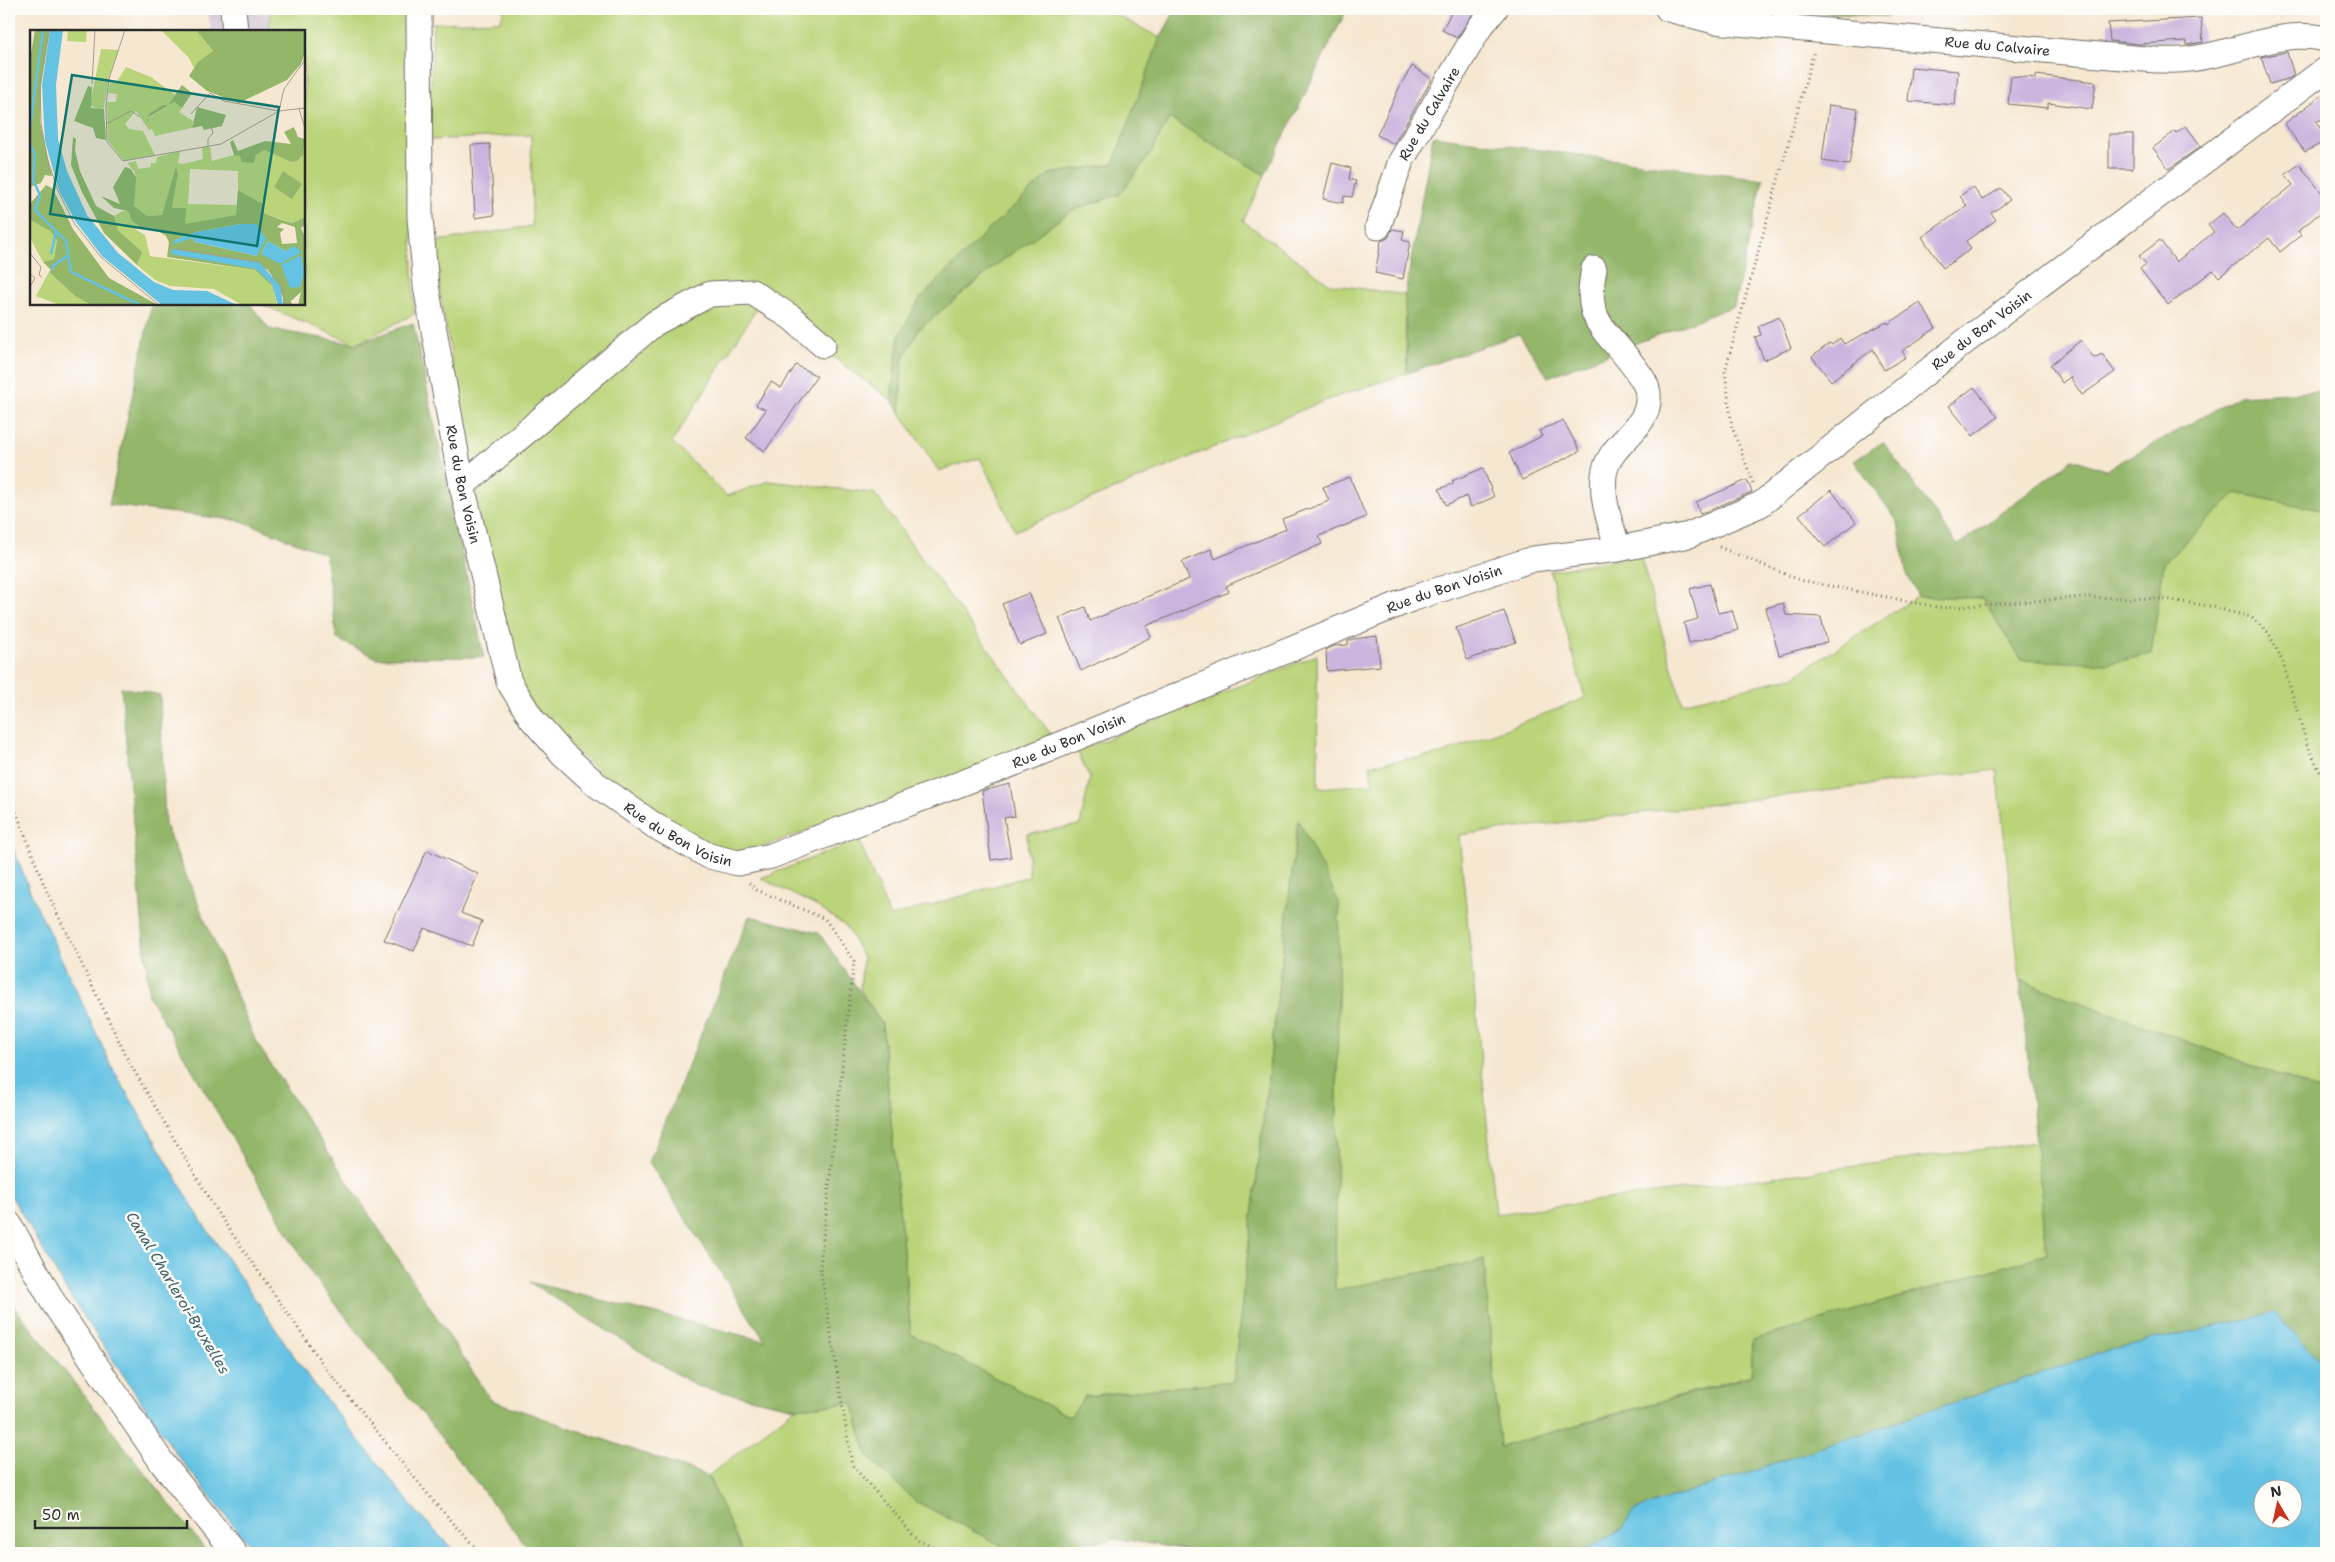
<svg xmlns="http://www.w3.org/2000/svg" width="2335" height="1562" font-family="'Shantell Sans',sans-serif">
	<rect width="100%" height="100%" fill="#fdfcf7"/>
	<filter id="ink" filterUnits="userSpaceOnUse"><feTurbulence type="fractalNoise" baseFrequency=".02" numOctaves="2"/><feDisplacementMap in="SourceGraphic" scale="10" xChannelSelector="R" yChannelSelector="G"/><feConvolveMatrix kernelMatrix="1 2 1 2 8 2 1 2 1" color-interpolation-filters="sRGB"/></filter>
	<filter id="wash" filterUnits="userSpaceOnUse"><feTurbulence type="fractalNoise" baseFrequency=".0096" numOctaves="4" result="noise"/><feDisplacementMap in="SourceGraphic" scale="20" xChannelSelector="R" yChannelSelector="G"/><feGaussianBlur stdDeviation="1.12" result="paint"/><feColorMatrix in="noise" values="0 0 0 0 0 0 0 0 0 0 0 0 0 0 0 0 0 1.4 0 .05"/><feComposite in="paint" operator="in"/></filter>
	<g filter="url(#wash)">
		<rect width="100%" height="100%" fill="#f6e7d1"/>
		<polygon fill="#cdbed2" points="208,9 271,9 269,31 211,31"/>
		<g fill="#bad479" stroke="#728052">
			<polygon points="271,9 412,9 410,149 414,314 356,344 260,304 304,304 304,31 269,31"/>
			<polygon points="504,9 1105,9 1168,42 1113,164 1049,174 899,336 891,400 829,354 757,308 672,442 727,496 769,481 874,493 1055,740 743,854 723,852 634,801 546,726 510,669 496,609 440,293 438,241 532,226 531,135 429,140 433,23 501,21"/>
			<polygon points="1169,118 1265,175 1243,221 1330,284 1405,295 1407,373 1321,402 1015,531 980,458 939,471 900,413 902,361 919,329 1000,262 1071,211 1120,194 1151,153"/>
			<polygon points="2236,493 2326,511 2326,1140 2322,1134 2321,1091 2020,980 1997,770 1459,835 1496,1214 2037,1142 2047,1254 1753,1340 1751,1375 1500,1447 1484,1260 1335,1291 1339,903 1298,821 1233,1381 1086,1396 1070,1417 911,1334 882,1024 860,989 863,958 847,927 818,907 761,878 859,840 890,917 1029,876 1027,834 1080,825 1090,778 1077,751 1317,655 1318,788 1373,784 1370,765 1441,754 1585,698 1550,571 1640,555 1682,703 1793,677 1918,596 1982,598 2022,660 2151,654 2164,563"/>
			<polygon points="852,1403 868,1456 915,1501 1010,1550 1004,1553 743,1553 708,1476 795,1408"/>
		</g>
		<g fill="#93b669" stroke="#5f704a">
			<polygon points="1176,9 1347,9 1265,175 1169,118 1151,153 1120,194 1071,211 1000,262 919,329 902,361 900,413 891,400 899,336 919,300 990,228 1049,174 1113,164 1160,38"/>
			<polygon points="1760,9 1900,9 1888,17"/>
			<polygon points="1433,136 1763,179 1734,306 1548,377 1519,334 1407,373 1405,295"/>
			<polygon points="152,304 250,304 269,329 356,344 413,323 484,657 377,658 337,639 325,554 242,521 109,505"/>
			<polygon points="2326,391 2326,511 2236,493 2164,563 2151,654 2107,664 2022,660 1982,598 1918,596 1906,572 1898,522 1854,461 1883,442 1958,545 2073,459 2106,470 2240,396"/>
			<polygon points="121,687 160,695 165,825 256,1042 491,1400 708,1476 743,1553 532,1553 312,1274 149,996"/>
			<polygon points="1298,820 1339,902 1335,1290 1484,1260 1500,1447 1751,1376 1753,1340 2047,1254 2020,980 2321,1091 2322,1134 2326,1140 2326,1367 2275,1314 2112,1349 1633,1511 1622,1530 1578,1553 1191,1553 1182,1549 1121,1539 1010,1550 915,1501 868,1456 852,1403 795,1408 696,1386 529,1282 765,1341 649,1162 749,916 819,933 882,1024 911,1334 1070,1417 1085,1396 1233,1381"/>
			<polygon points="9,1300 208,1553 9,1553"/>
		</g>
		<g fill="#64c2e3" stroke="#487687" fill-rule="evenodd">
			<polygon points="9,838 32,896 113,1069 202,1222 312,1382 416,1511 456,1553 256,1553 177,1455 68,1293 9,1192"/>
			<path d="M2275,1313L2326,1367V1553H1578L1622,1530L1633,1511L2112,1349ZM2262,1490H2292V1520H2262Z"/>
		</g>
		<g id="blocks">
			<g fill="#cbb5de">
				<polygon points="1453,9 1476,9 1457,38 1442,30"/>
				<polygon points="2201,18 2203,42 2186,45 2186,41 2139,44 2110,41 2108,23"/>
				<polygon points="2287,52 2294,75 2290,78 2270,84 2261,57"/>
				<polygon points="1412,66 1432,79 1394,144 1377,135 1400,86"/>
				<polygon points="1911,67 1958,71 1955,105 1908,101"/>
				<polygon points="2036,75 2096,82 2092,109 2048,103 2048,108 2008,104 2011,76 2036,78"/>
				<polygon points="2326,92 2326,117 2316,122 2326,137 2326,141 2305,152 2284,124"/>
				<polygon points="1829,105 1858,109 1849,165 1822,161"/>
				<polygon points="2186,126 2201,146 2169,169 2153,148 2175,131 2176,133"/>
				<rect x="2109" y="134" width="24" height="35"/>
				<polygon points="490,144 494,215 475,218 471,145"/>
				<polygon points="1332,163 1351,168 1349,179 1356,181 1352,197 1344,196 1343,203 1323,199"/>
				<polygon points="2299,164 2326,198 2326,208 2298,231 2301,235 2280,252 2269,238 2219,277 2213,270 2168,305 2140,269 2146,264 2139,256 2160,240 2176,262 2214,232 2208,225 2223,213 2237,230 2293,185 2285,175"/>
				<polygon points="1973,187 1982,200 2001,188 2010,200 1991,213 1996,220 1966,241 1971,249 1943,268 1922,237 1967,206 1960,196"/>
				<polygon points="1392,229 1404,231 1402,240 1410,242 1403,279 1375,273 1381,241 1388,238"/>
				<polygon points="1920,303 1936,328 1902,351 1906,357 1884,370 1873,349 1831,381 1812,357 1830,343 1832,345 1840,338 1844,344 1887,322 1888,324"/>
				<polygon points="1779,317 1791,348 1764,360 1755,337 1761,335 1758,326"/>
				<polygon points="2081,340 2094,358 2102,354 2115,372 2082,395 2070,377 2062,383 2050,365"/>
				<polygon points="796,365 817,376 765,451 746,438 766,410 756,405 771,382 781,388"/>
				<polygon points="1974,387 1998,417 1973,436 1949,406"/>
				<polygon points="1563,420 1580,451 1522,480 1509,453 1542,436 1539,431"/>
				<polygon points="1483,468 1494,497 1471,507 1467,496 1446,505 1439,489 1454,483 1452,481"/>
				<polygon points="1350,477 1366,517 1319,536 1322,544 1226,586 1229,592 1146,626 1151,637 1081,671 1059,618 1085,607 1090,621 1189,579 1182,562 1211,549 1215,559 1286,529 1282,519 1329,501 1323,487"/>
				<polygon points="1747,480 1752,492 1700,514 1696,502"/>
				<polygon points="1831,490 1856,522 1825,547 1799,515"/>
				<polygon points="1710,584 1718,613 1732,610 1738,630 1689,643 1684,623 1698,619 1690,589"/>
				<polygon points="1029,593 1047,634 1020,645 1002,604"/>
				<polygon points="1783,603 1786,615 1821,617 1827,642 1779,655 1766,608"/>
				<polygon points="1504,611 1516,642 1467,660 1456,628"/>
				<polygon points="1377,636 1380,666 1327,671 1326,650 1334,646 1348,645 1348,641 1353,639"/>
				<polygon points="1010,784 1015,816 1004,818 1011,857 991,860 982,791"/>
				<polygon points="427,850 478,874 461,913 482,921 472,946 424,928 414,951 384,940"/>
			</g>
		</g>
	</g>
	<g filter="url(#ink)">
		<use href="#blocks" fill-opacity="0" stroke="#726d65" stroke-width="1"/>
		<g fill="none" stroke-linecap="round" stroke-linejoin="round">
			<g stroke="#726d65" stroke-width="27">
				<g id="minor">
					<polyline points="233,9 235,31"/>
					<path id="s1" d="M419,9L420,218L426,286L462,486L509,682L532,719L563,754L597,785L655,826L709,856L738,863L771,856L1020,761L1411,599L1533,559L1618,549L1689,535L1761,504L1967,340L2326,69"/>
					<path id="s2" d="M1668,9L1714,21L2156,60C2167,60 2179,61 2190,59C2237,54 2279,28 2326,39"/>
					<path id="s3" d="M1378,227L1401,161L1480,27L1495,9"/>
					<path d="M1594,269C1582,325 1610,331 1637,371C1642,378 1648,386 1648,395C1651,430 1608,442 1604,475C1601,501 1611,524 1618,549"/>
					<polyline points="462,486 655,323 710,294 752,292 792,318 823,345"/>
					<polyline points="9,1224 53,1302 163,1464 234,1553"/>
				</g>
			</g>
			<g stroke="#726d65" stroke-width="3" stroke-dasharray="1 4" stroke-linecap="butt">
				<polyline points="1753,483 1732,427 1725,371 1814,51"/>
				<polyline points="1719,547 1800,580 1942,608 2085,597 2165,599 2209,606 2251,617 2269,633 2283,663 2307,744 2326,785"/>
				<polyline points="9,793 46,890 129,1062 217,1212 327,1370 435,1503 481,1553"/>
				<polyline points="749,883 757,890 825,919 854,961 820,1266 852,1465 918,1540 946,1553"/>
			</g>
			<use href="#minor" stroke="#fff" stroke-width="25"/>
		</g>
	</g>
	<g text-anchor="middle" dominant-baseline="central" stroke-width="5" stroke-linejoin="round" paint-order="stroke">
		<g font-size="14" fill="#2b2b2b" stroke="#fdfcf7">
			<text stroke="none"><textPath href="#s2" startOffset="332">Rue du Calvaire</textPath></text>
			<text stroke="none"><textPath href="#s3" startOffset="125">Rue du Calvaire</textPath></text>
			<text stroke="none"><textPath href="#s1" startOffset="2350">Rue du Bon Voisin</textPath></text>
			<text stroke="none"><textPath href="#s1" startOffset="479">Rue du Bon Voisin</textPath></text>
			<text stroke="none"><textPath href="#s1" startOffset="1739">Rue du Bon Voisin</textPath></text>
			<text stroke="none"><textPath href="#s1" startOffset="1334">Rue du Bon Voisin</textPath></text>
			<text stroke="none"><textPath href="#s1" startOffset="914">Rue du Bon Voisin</textPath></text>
		</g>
		<g font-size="15" font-style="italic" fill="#3f606b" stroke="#fdfcf7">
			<text transform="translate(178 1293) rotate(59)">Canal Charleroi-Bruxelles</text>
		</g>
	</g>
	<g transform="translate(30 30)">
		<rect width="275" height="275" fill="#f6e7d1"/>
		<path d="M38,0H57L56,12L37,11ZM131,0H166L183,21L164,38L159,28ZM71,19L89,20L79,47L74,78L69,80L60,75ZM96,37L121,47L145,65L138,75L119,84L117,89L144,72L152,78L149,82L163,91L162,98L125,106L122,99L119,100L106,81L95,94L99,99L113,101L125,125L94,131L78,111L77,72H86L87,64L78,63L80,53H86ZM172,117H180L182,131L204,125H226L234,120L261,132L275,120V187L262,193L234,183L233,174L208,160V141L160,139L158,174L207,175L206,185L155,195L142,178L148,144L146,137L132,185L117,186L104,176L105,142L97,133L106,131L108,139L121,137V133H126L127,127L150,121L148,133L153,134L173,129ZM93,181H98L102,191L110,197L105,199L115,205L120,226L225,240L243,257L247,275H212L184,259L140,256L125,250L107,235L111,222L88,200L84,186ZM0,190L20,201L27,210L24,229L13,232L0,208ZM19,242L45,266L61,275H30L6,266Z" fill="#bad479"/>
		<path d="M5,0H20L11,55L10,92L22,146L15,145L11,153L0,157V29ZM166,0H275V22L271,34L257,50L209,73L177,61L159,46L168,32L183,21ZM152,55L162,63L152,78L144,72L119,87L116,94L119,84L133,75H138ZM58,56L62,57L61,78L74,79L76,110L66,108L63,98L44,91ZM167,77L196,85L192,96L174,100L172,96L162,98ZM264,97L268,107L275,109L273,125L267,131L261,132L234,120L226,125L224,133L212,132L210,126L204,125L200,112L203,110L208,121L235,111L261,114L254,102ZM43,107L46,109L45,120L50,141L66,176L84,186L88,200L112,222L107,235L74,203L52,162L41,135ZM146,136L148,144L142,178H156L155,194L206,185L208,160L233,174L234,183L252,190L262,193L275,187V195L271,198L275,207V275H268L271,262L261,271L262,275H253V267L238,239L214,235L226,239L234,244L242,254L247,264L248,275L243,257L225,240L137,227L139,212L136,206L125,199L110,197L102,191L98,181L84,178L71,166L90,174L83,157L95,137L101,139L106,148L104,176L117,186L132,185ZM252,193L265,197L267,213L252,214L250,203L254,199L247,197ZM211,194H225L227,226L165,212L162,208L145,210L166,202ZM238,211L255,221H257L231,224ZM253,141L272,154L262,169L244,157ZM16,155L23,159L43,199L79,248L128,275H61L45,266L19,242L21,240L13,232L24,229L27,210L20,201L0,190V174Z" fill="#93b669" fill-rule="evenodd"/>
		<path d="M20,0H33L26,55L28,109L37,141L57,185L88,223L124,252L143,260L177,261L207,275H132L72,226L46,192L29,161L15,111L12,55ZM211,194H226L236,209L227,226L165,212L162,208L142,215L145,210L166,202ZM238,211L255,221L264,216L272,222L250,234L231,224ZM142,219L230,233L250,256L253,275H248L242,254L226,239L141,224ZM271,225L274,243L270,257L260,258L251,235Z" fill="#64c2e3"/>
		<path fill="none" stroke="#64c2e3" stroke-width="2.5" d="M0,97L13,0M0,114L5,124L3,150L10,165L5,180L36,211L41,242L110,275M21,224L26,202M22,240L23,236L37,226"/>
		<path fill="none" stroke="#a59c8f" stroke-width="1" d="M19,0L10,55L11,93L17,128L28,161L44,193L71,227L129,275M95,0L79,49L76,76L77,112L93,131L191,114L249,81L275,78M62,54L65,0M269,79L275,98M161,84L180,63L194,71L249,81L254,59L275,30M76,94L101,81L110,87M178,116V109L183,103L180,91M141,218L230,232L250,253L255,275M0,223L11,237L9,245L12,247M0,244L5,248L0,257"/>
		<path fill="#0f766e" fill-opacity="0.15" stroke="#0f766e" stroke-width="2.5" d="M42,45L249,77L227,216L20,184Z"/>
		<rect width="275" height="275" fill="none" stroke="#2b2b2b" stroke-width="2.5"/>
	</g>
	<rect width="2335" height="1562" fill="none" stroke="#fdfcf7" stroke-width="30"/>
	<g transform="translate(2278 1504) rotate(351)"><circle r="24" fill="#fdfcf7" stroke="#a9a8a5"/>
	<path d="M0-4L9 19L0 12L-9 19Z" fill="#c8321e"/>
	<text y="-8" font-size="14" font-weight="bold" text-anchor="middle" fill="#2b2b2b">N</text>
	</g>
	<path d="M35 1520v8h152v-8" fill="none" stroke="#2b2b2b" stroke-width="2.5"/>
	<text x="42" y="1520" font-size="15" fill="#2b2b2b" stroke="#fdfcf7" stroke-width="4" paint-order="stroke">50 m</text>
</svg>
